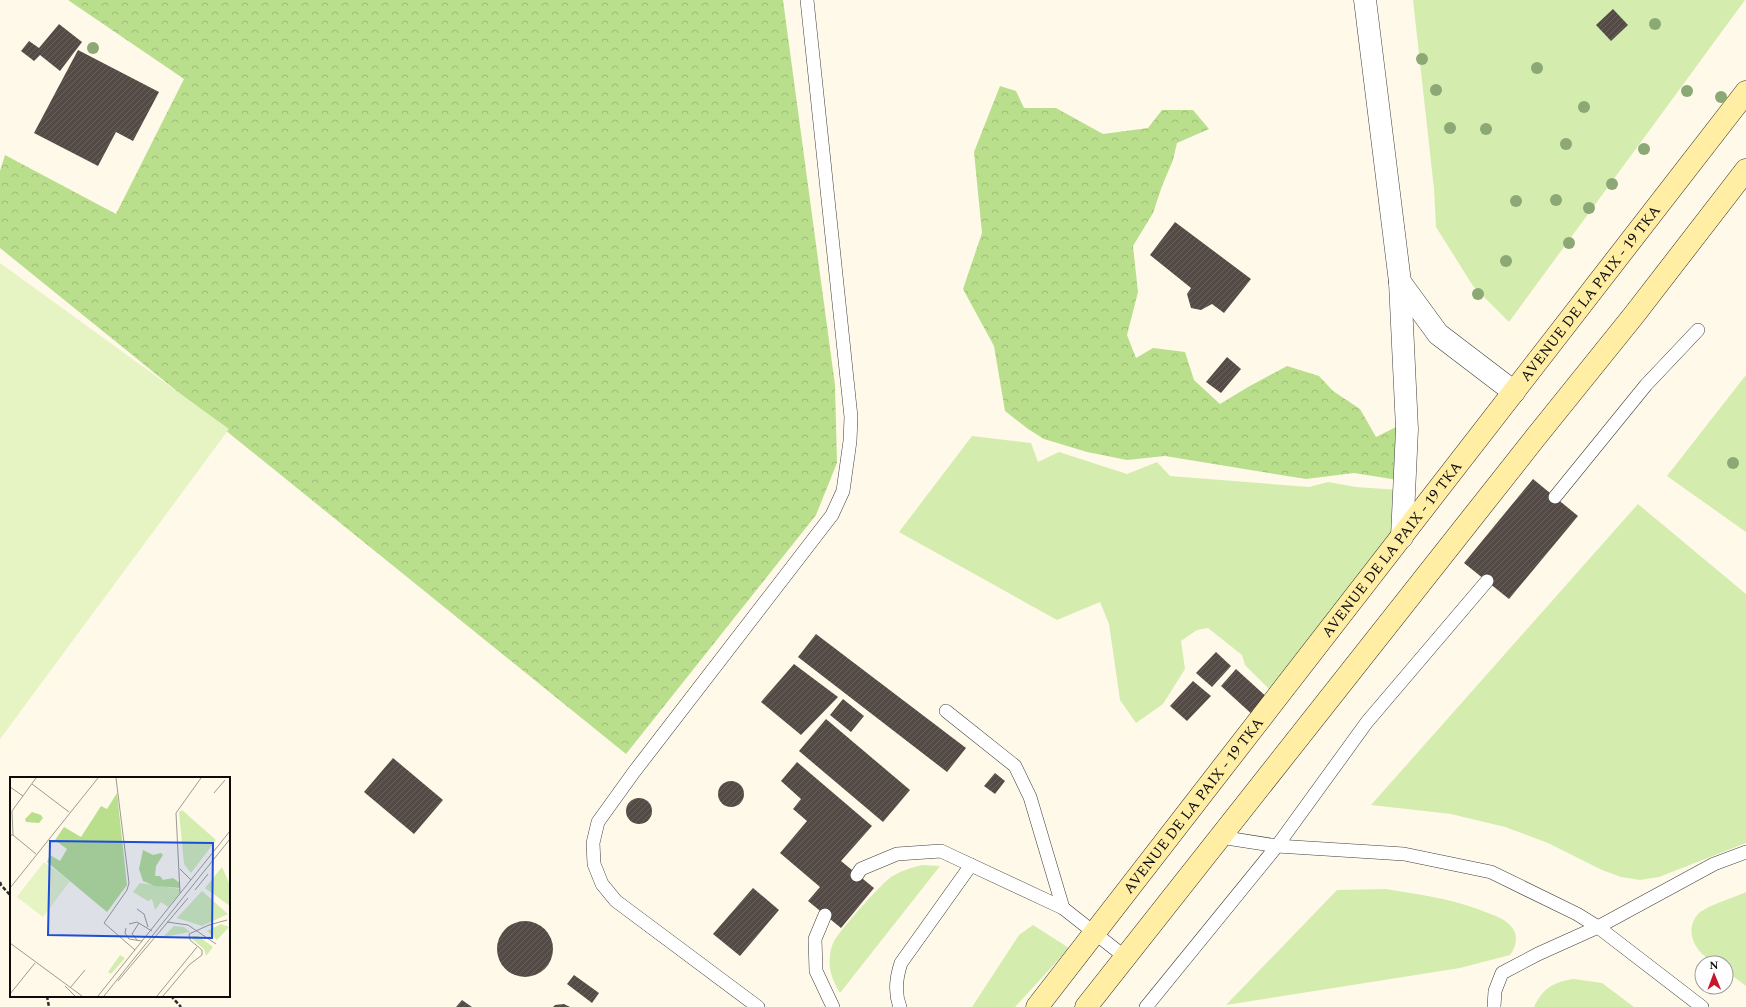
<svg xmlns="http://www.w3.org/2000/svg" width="1746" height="1007" font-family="Spectral,serif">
	<defs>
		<pattern id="forest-crowns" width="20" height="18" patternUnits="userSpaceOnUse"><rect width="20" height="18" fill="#b9df8d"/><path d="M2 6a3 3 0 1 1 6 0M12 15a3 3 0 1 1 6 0" fill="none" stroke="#9ebe78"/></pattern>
		<pattern id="building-hatch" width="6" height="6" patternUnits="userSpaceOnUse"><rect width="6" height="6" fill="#554b46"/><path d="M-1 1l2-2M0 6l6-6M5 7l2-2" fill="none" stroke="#68605c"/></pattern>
	</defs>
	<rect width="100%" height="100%" fill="#fff9e9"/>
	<g fill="#d4edaf">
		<polygon points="1413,0 1745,0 1509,322 1473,286 1436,227 1434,189"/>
		<polygon points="1746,375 1746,532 1667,476"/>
		<polygon points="972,436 1031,443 1038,462 1059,452 1127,474 1157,462 1170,476 1309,487 1328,482 1356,487 1399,490 1402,530 1270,690 1245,665 1242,655 1208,628 1197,630 1181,641 1185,669 1163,704 1136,723 1120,700 1109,624 1100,602 1057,620 899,532"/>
		<polygon points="1638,504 1746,594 1746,843 1659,877 1640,880 1621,877 1602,870 1548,843 1505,827 1451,814 1371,805"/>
		<path d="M922,865L940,866L840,993C833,981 828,970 830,956C830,951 832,945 834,941C841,929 880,885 891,877C901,871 910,868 922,865Z"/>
		<path d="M1386,889C1421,895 1455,899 1488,913C1496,916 1504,919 1510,925C1519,934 1517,946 1510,955L1460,968L1226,1005L1337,890Z"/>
		<path d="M1746,892V986L1726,971V963C1722,963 1717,964 1714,962C1696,954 1683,931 1698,914C1708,905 1733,898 1746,892Z"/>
		<polygon points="1033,925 1069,948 1015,1007 972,1007 1019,935"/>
		<path d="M1574,979L1602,983L1634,1007H1534C1543,988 1553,982 1574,979Z"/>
	</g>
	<g fill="url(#forest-crowns)">
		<polygon points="68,0 783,0 835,385 837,463 816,515 626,754 0,248 0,171 5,155 116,214 184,79"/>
		<polygon points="1000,86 1016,91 1024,108 1056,108 1103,134 1148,128 1162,110 1193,110 1209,129 1177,143 1173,160 1162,186 1153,213 1133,246 1138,292 1127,335 1136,358 1153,348 1185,352 1194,380 1220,404 1248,387 1287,366 1319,376 1333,391 1360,409 1376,437 1396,427 1401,440 1398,480 1354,473 1306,479 1165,456 1127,460 1087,452 1044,439 1028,429 1005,411 994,346 963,289 982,233 974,152"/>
	</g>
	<polygon fill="#e6f3c2" points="0,263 229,429 0,739"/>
	<g fill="url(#building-hatch)">
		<polygon points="1613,9 1628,25 1611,41 1596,25"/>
		<polygon points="59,24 82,42 60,71 40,55 34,61 21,51 29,41 39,48"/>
		<polygon points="78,50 159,92 133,141 116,132 98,166 34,133"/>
		<polygon points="1175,222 1251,279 1224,313 1212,304 1201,310 1191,308 1187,294 1191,288 1150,255"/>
		<polygon points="1227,357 1241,369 1221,393 1206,382"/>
		<polygon points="1533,479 1578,516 1509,599 1464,563"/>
		<polygon points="816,634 966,748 947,772 798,657"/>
		<polygon points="1216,652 1231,666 1212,687 1196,673"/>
		<polygon points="794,664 838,697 801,735 761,702"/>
		<polygon points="1236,669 1270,700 1255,717 1221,686"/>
		<polygon points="1193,681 1211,696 1187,721 1170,706"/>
		<polygon points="843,699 864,716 851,732 830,715"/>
		<polygon points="826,719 910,790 883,822 799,751"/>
		<polygon points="393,758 443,800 414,834 364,792"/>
		<polygon points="797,762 872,826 841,861 874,888 841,928 808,901 820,887 780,853 807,821 793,809 801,799 781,781"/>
		<polygon points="995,773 1005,781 995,794 984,786"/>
		<circle cx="731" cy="794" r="13"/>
		<circle cx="639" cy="811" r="13"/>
		<polygon points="753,888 779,910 740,956 713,934"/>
		<circle cx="525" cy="949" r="28"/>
		<polygon points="574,975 599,993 592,1003 567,984"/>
		<polygon points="462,1000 472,1007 456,1007"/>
		<polygon points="564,1004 570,1007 553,1007 555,1005"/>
	</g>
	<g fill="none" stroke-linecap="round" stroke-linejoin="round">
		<g stroke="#3e3e3e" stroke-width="14">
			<g id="service">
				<polyline points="1555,497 1646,385 1698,330"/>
				<polyline points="946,711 1015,766 1030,797 1063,908"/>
				<polyline points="1220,837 1277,846 1404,854 1491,872 1577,914 1598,927 1702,1007"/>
				<polyline points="857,875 861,869 897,854 941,851 1063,908 1125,957"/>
				<polyline points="825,915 815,939 816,971 833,1007"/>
				<polyline points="758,1007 616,901 602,884 594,864 593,843 598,822 634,772 832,515 843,491 850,441 851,417 807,0"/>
				<path d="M900,1007C894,992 896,978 901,963L971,865"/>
				<polyline points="1146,1007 1277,846 1367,722 1487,581"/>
				<polyline points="1494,1007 1495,991 1502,973 1538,954 1598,927 1714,864 1746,852"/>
			</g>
		</g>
		<g stroke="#3e3e3e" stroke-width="23">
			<g id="minor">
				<polyline points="1365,0 1400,282 1407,429 1402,537"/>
				<polyline points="1400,282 1438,334 1514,392"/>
			</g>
		</g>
		<g stroke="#2d2d2d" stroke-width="23">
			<g id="secondary">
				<path id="s1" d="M1037,1007L1746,92"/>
				<polyline points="1086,1007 1535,438 1634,315 1746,170"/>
			</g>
		</g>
		<g stroke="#2d2d2d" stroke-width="2.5" stroke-dasharray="4 2" stroke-linecap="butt">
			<polyline points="0,882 1,885 11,896"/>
			<polyline points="47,996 49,1007"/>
			<polyline points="171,996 181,1007"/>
		</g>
		<use href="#service" stroke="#fff" stroke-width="13"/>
		<use href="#minor" stroke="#fff" stroke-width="22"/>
		<use href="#secondary" stroke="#ffeea4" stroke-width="22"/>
	</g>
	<g fill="#8ca975">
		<circle cx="1655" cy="24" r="6"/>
		<circle cx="93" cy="48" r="6"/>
		<circle cx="1422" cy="59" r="6"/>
		<circle cx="1537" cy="68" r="6"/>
		<circle cx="1436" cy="90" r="6"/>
		<circle cx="1687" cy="91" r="6"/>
		<circle cx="1721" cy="97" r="6"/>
		<circle cx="1584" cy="107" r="6"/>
		<circle cx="1450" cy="128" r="6"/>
		<circle cx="1486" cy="129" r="6"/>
		<circle cx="1566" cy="144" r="6"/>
		<circle cx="1644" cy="149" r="6"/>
		<circle cx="1612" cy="184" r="6"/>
		<circle cx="1556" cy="200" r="6"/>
		<circle cx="1516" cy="201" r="6"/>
		<circle cx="1589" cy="208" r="6"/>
		<circle cx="1569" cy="243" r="6"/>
		<circle cx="1506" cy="261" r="6"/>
		<circle cx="1478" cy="294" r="6"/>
		<circle cx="1733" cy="463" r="6"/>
	</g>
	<g text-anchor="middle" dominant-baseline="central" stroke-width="4" stroke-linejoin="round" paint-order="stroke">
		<g font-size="15" fill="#0b0b0b" stroke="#fff">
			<text stroke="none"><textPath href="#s1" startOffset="903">AVENUE DE LA PAIX - 19 TKA</textPath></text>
			<text stroke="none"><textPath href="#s1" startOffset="579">AVENUE DE LA PAIX - 19 TKA</textPath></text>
			<text stroke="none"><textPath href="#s1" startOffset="255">AVENUE DE LA PAIX - 19 TKA</textPath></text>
		</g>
	</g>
	<g transform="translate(10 777)">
		<rect width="220" height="220" fill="#fff9e9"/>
		<path d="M172,33L206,63L181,96L174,87L169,35ZM212,90L220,108V129L195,111ZM130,106L170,112V116L158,130L151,125L145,133L142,122L138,124L123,115ZM192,114L218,137L192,149L167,141ZM211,147L219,150L207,163L197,154ZM164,149L174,150L180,155L153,160ZM183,159H188L203,170L196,179L194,172L182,162ZM110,178L115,181L101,197L98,195Z" fill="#d4edaf"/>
		<path d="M107,16L117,108L97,135L37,85L40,78L50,84L57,72L45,63L54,50L71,60L91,29L97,32ZM22,35L31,38L33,41L29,46L16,45L15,42ZM133,73L143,78L151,76L153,78L146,89L145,99H150L153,103L163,101L170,106V111L145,109L133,104L129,92Z" fill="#b9df8d"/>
		<path d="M34,85L60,104L33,140L7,120Z" fill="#e6f3c2"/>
		<path fill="none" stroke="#9d9a90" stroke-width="1" d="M106,1L119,106L117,113L94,146L125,173M22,7L59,35M0,10L13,19M204,16L215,3M0,58H3L26,77M3,58L2,34L26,1M170,92L181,103M0,111L88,1M185,113L198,97M170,116L166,36L191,1M127,132L134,137L138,150M157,145L178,148L206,167M119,147L127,145L142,154M116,151L115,156L119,162L132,164M128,164L122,157L129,146M0,166L72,219M108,204L178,121M55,209L65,219M60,211L75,193M0,217L25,186M88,219L220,54M94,219L220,62M147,219L187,170M153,219L179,188L192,178V173L180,163L179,157L199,148L217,143"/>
		<path fill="#1d4ed8" fill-opacity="0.15" stroke="#1d4ed8" stroke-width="2" d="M40,64L203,66L202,161L38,158Z"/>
		<rect width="220" height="220" fill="none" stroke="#0b0b0b" stroke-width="2"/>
	</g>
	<g transform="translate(1714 975) rotate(359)"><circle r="19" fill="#ffffff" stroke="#9d9d9d"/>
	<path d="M0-3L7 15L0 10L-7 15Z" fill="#c8162d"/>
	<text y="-6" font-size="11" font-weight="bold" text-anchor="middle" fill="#0b0b0b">N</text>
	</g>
</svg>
